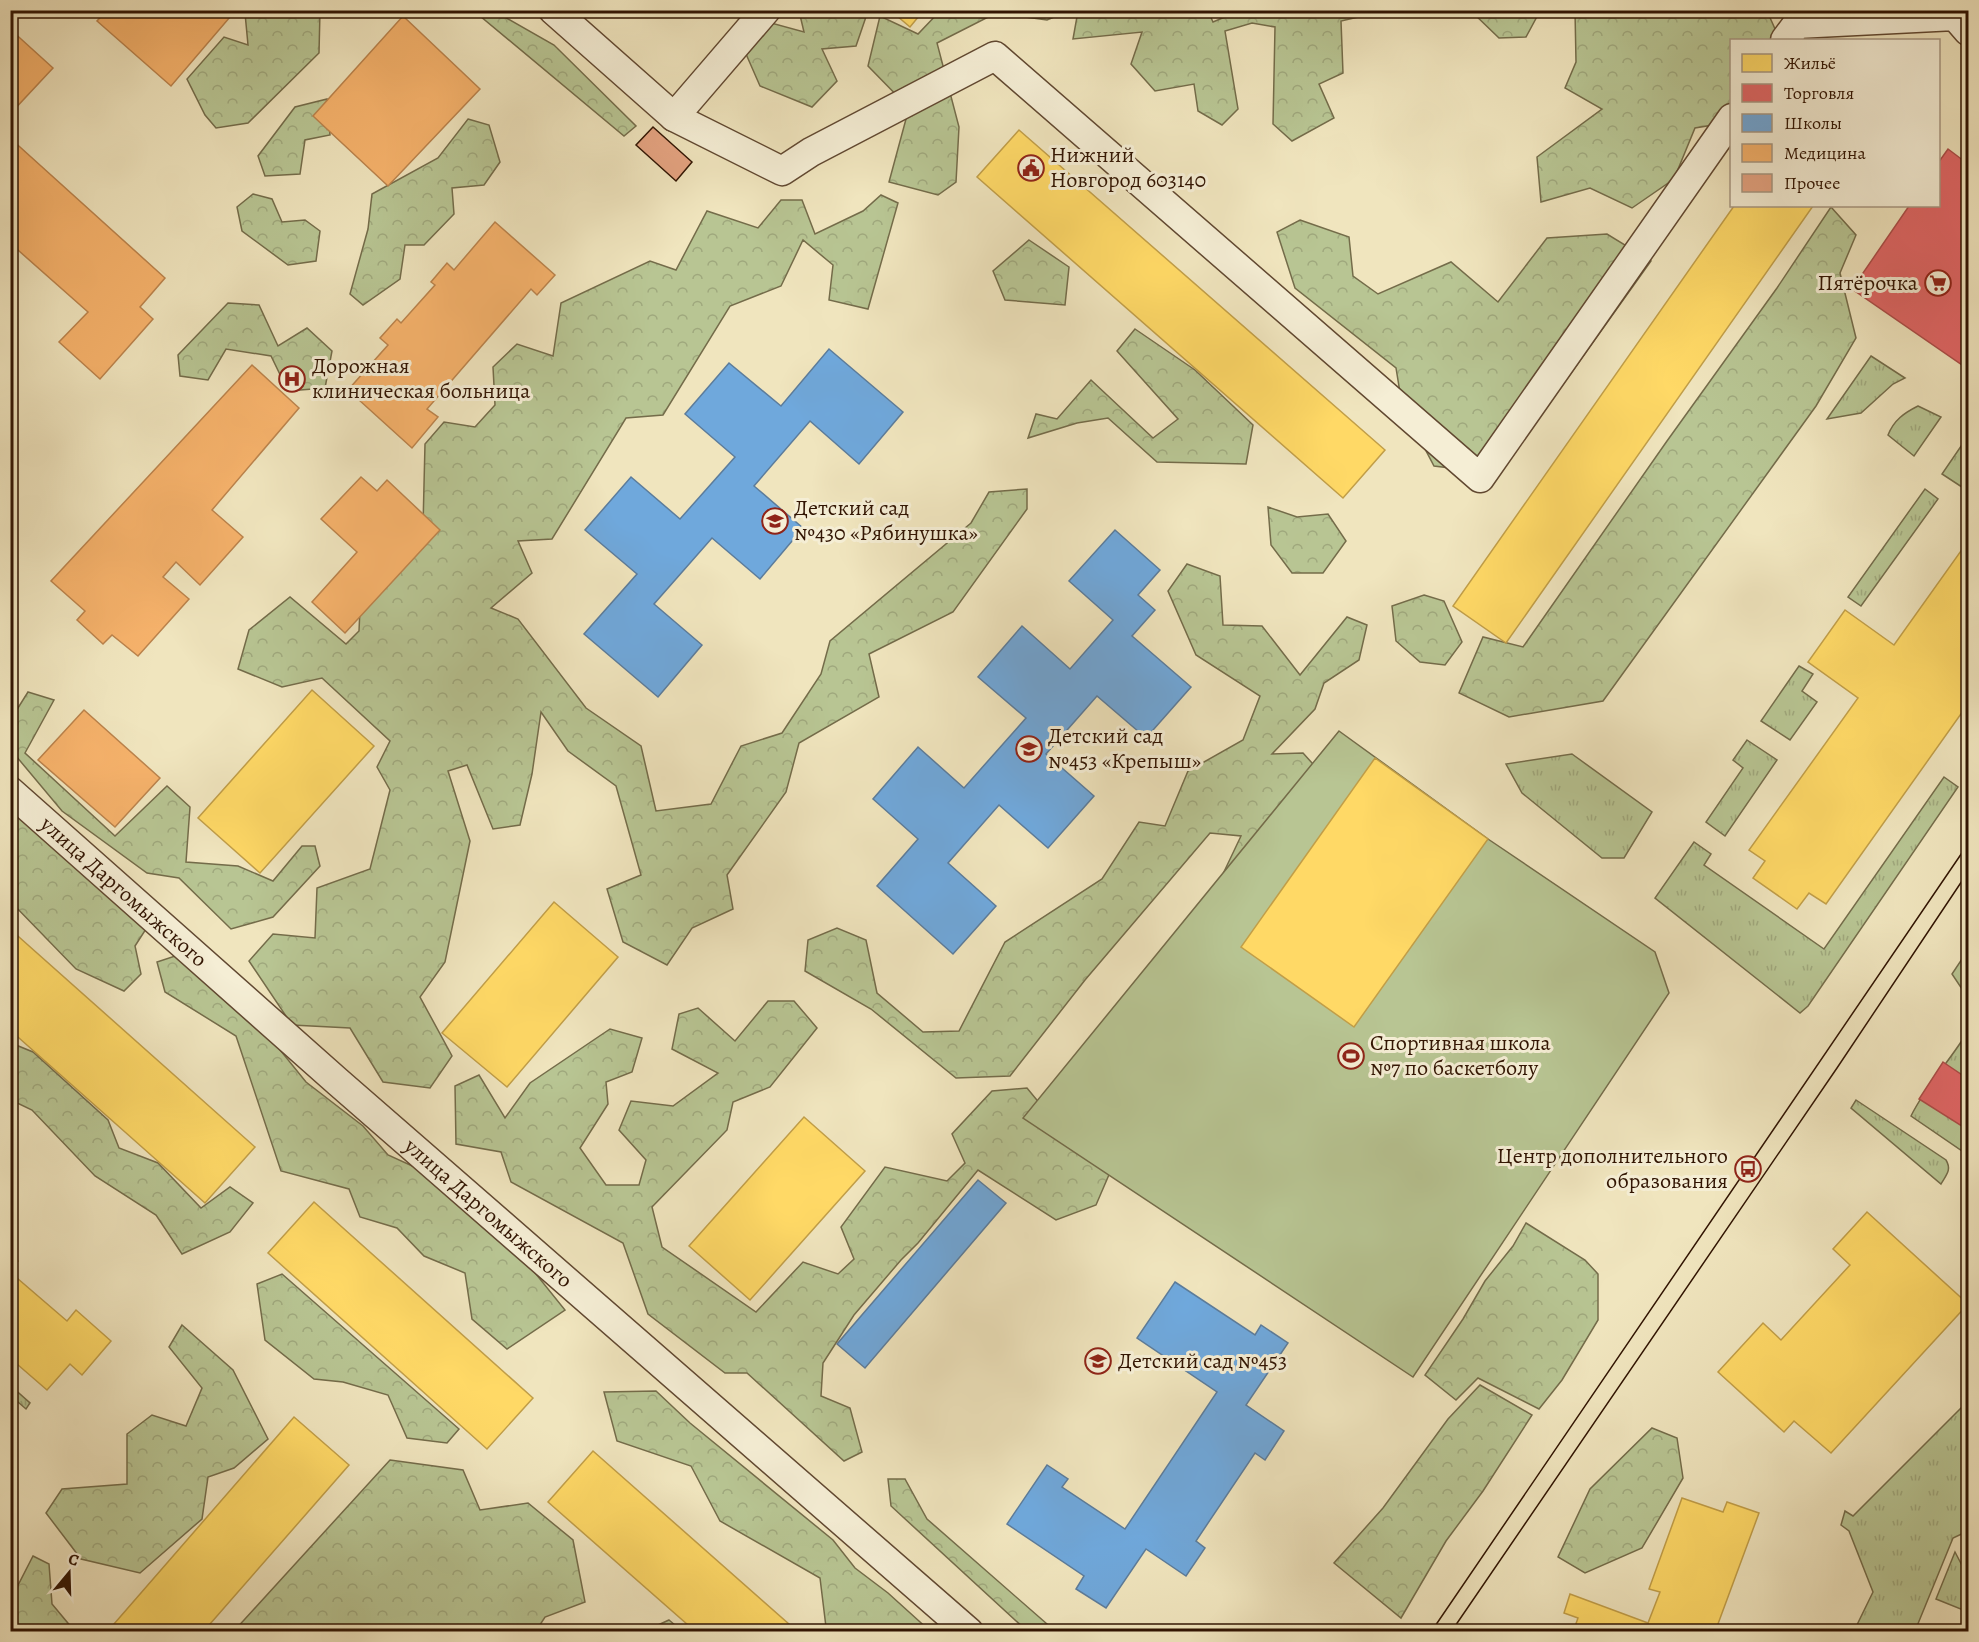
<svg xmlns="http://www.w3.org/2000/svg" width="1979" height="1642" font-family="Alegreya,serif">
	<defs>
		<pattern id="grass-tufts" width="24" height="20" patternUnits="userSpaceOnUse" patternTransform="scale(1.5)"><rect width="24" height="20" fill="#b8c593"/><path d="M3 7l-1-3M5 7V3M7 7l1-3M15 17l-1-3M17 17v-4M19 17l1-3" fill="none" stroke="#9fa87d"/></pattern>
		<pattern id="forest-crowns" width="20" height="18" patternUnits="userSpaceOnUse" patternTransform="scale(1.5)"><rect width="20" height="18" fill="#b8c593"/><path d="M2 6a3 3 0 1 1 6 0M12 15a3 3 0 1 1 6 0" fill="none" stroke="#9fa87d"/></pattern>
	</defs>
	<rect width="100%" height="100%" fill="#f0e5be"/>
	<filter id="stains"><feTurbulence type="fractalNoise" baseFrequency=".00333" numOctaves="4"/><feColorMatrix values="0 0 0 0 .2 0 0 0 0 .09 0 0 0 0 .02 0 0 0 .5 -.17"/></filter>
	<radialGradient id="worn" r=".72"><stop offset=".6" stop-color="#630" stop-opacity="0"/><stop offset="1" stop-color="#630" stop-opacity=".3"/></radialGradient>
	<g fill="url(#grass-tufts)" stroke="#746c4a" stroke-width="1.5">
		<polygon points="1871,356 1905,378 1893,384 1861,413 1827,419"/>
		<path d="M1918,406L1941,417L1914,456L1888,435C1894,420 1904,413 1918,406Z"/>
		<polygon points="1968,436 1968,491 1942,474"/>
		<polygon points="1925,489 1938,499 1861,606 1848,597"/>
		<polygon points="1799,666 1813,674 1802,691 1817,702 1790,740 1761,721"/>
		<polygon points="1747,740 1777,760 1725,836 1706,822 1743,768 1733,760"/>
		<polygon points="1572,754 1652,812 1624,858 1602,858 1522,793 1506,764"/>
		<polygon points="1944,777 1958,787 1808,1006 1800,1013 1655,898 1694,842 1711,854 1704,865 1824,949"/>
		<polygon points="1968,950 1968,998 1952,974"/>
		<path d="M1968,1031V1155L1911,1116C1926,1085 1951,1060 1968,1031Z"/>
		<path d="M1856,1100L1946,1160C1952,1170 1946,1175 1941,1184L1851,1108Z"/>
		<polygon points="11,1386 30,1403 26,1409 11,1396"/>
		<polygon points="1968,1401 1968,1531 1953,1538 1915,1631 1854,1631 1873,1592 1849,1531 1841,1525 1845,1511 1853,1516"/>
		<polygon points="1955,1552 1966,1573 1968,1572 1968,1612 1936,1599"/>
	</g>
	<g fill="url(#forest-crowns)" stroke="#746c4a" stroke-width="1.5">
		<polygon points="247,11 320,11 319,53 248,123 216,128 205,115 187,79 224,37 248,45 245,13"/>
		<polygon points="474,11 494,11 554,45 636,126 624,136"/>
		<polygon points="799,11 868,11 856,46 822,49 837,81 812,107 760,86 739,38 760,20 804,32"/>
		<polygon points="940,11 1069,11 1047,20 996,13 937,43 959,127 956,182 938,195 889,182 909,108 868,66 880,16 918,34"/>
		<polygon points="1078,11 1208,11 1213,22 1239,11 1384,11 1341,21 1343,73 1319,84 1334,118 1292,141 1273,124 1275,27 1252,23 1225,31 1238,109 1222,125 1198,111 1194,84 1155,91 1131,64 1142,32 1073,39"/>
		<polygon points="1471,11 1540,11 1526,37 1499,38"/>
		<polygon points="1575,11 1767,11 1780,40 1732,40 1731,122 1695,128 1674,179 1632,208 1590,188 1541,202 1537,157 1602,109 1565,88 1576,62"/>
		<polygon points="327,99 330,135 305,140 300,174 265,176 258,156 295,107"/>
		<polygon points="468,119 489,125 500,162 484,185 452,188 454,214 424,245 405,245 400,279 363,305 350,294 368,229 372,194 438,158"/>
		<polygon points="253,194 272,199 282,222 305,220 320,231 316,261 288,265 242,231 237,207"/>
		<polygon points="881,195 898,203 868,309 829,300 833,265 803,240 781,286 730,306 663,415 626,418 552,539 518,541 532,573 491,608 518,619 586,708 641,746 656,811 711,804 741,746 782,733 821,674 830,641 971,523 989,492 1027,489 1027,509 953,612 869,654 879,697 799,743 786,792 727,875 733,909 692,928 667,965 623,942 607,889 641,875 616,786 568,751 541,712 532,774 520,825 493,829 467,765 448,771 470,841 445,962 420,997 452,1056 430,1088 383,1082 350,1028 292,1025 249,961 273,934 315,938 317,888 370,869 390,790 377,767 390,741 322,678 282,687 238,669 249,630 290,597 346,644 359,631 361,587 423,527 425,444 444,422 475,427 495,405 493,367 517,344 553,356 561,303 650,261 676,270 707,211 758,228 781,200 802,200 815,234 863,211"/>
		<polygon points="1831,207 1856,235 1840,273 1856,338 1816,406 1603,701 1509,717 1459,693 1483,637 1523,647 1667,441 1777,288"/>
		<polygon points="1300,220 1349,237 1353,276 1378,294 1451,262 1498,302 1547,238 1607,234 1651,261 1499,474 1434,466 1402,405 1396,368 1295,288 1277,232"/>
		<polygon points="1029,240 1069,267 1065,305 1005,300 993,271"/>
		<polygon points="228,303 259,305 278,346 307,328 332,351 325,388 288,391 271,356 226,349 208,380 180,376 178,355"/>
		<polygon points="1135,329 1195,370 1253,425 1246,464 1157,462 1108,418 1077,423 1028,438 1036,414 1057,419 1091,380 1153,438 1178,419 1117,351"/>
		<polygon points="1268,507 1297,517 1328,514 1346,541 1323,573 1292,573 1271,545"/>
		<polygon points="1187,564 1220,576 1223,625 1262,626 1300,675 1347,617 1367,625 1359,660 1324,683 1315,709 1272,754 1303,753 1331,784 1212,897 1241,836 1210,833 1085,980 1010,1076 956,1078 871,1009 805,971 808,940 837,928 866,940 877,993 923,1032 959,1031 1005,942 1102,879 1139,822 1165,826 1188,771 1243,740 1260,696 1196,655 1168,591"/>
		<polygon points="1424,595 1444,601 1462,642 1445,665 1420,662 1396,641 1392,606"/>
		<polygon points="28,692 54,700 25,753 115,836 167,786 190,807 186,862 238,866 273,881 302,846 315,846 320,866 273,917 231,929 179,878 147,873 62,811 11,750 11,719"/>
		<polygon points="10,807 148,926 135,946 141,974 124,991 76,969 11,902"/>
		<polygon points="175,956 272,1040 306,1082 363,1126 388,1155 432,1175 519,1253 565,1310 507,1349 472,1319 465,1273 424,1256 397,1228 360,1217 349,1189 281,1171 236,1036 165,992 157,962"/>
		<polygon points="768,1001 794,1001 817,1028 770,1087 733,1102 727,1130 652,1207 662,1247 756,1312 803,1262 838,1274 854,1259 841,1227 885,1167 947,1181 965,1163 952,1134 992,1091 1027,1088 1064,1133 1114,1163 1096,1205 1056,1220 978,1170 918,1243 901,1260 854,1315 823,1363 821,1396 850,1408 862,1452 844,1461 747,1373 725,1373 648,1314 623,1243 511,1182 501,1152 456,1144 455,1086 479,1075 505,1118 530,1083 610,1029 642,1038 632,1072 606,1082 608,1104 580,1148 606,1185 639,1185 646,1160 619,1130 631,1101 673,1106 718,1073 672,1049 679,1014 698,1008 735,1041"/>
		<polygon points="11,1043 33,1052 108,1120 119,1148 158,1163 201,1208 230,1187 253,1203 230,1232 182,1254 156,1215 95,1176 32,1110 11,1100"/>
		<polygon points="1526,1223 1585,1260 1598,1274 1598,1320 1562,1380 1539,1409 1478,1378 1456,1400 1425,1375 1463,1319 1485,1281 1513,1246"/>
		<polygon points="282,1274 459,1429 447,1443 407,1438 388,1395 343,1382 314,1379 265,1340 257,1284"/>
		<polygon points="182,1325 233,1370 268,1439 234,1468 208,1477 202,1519 140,1573 81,1559 46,1513 62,1489 127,1484 127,1434 152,1415 186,1426 202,1388 169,1347"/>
		<polygon points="1480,1385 1532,1415 1483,1491 1446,1541 1401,1618 1334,1563 1383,1508 1448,1419"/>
		<polygon points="656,1391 690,1423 833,1540 855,1568 888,1593 930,1631 835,1632 826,1627 820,1578 720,1521 691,1466 617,1441 604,1392"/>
		<polygon points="1652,1428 1677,1438 1683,1478 1642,1548 1585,1573 1558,1557 1590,1489"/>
		<polygon points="390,1460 463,1470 480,1510 528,1503 573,1540 585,1602 545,1617 536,1631 234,1631"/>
		<polygon points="888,1479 905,1479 927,1519 1055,1631 1027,1631 891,1506"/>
		<polygon points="33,1556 49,1564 52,1604 72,1628 71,1631 11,1631 11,1599"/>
		<polygon points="669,1620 682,1631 645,1631"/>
	</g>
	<polygon fill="#b8c593" stroke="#746c4a" stroke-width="1.5" points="1339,731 1488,839 1655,952 1669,993 1413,1377 1023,1118"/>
	<g fill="#ffd966" stroke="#c19e48" stroke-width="1.5">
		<polygon points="890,10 924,10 910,27"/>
		<polygon points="1019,130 1385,450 1343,498 977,177"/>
		<polygon points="1734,206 1813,206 1506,643 1453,606"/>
		<polygon points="1968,541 1968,704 1826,904 1809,893 1797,909 1753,878 1765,861 1749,850 1858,698 1808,662 1845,610 1894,645"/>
		<polygon points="312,690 374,746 260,873 198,818"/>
		<polygon points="1375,758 1488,839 1354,1027 1241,947"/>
		<polygon points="554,902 618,957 507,1087 442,1033"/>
		<polygon points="10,929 255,1147 205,1203 10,1030"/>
		<polygon points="804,1117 865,1171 750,1300 689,1246"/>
		<polygon points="314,1202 533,1398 487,1449 268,1253"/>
		<polygon points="1867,1212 1968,1304 1831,1453 1794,1421 1784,1432 1718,1372 1763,1323 1781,1340 1850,1265 1833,1249"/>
		<polygon points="10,1254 18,1261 10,1270"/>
		<polygon points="10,1272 67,1321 76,1310 111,1341 82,1375 70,1364 47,1390 10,1358"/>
		<polygon points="294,1417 349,1465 203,1632 107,1632"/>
		<polygon points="593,1451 798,1632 696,1632 548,1502"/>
		<polygon points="1682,1498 1723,1512 1727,1502 1759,1513 1715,1632 1573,1632 1578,1618 1564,1613 1570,1594 1648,1623 1660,1592 1649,1589"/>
		<polygon points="564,1625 571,1632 558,1632"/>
	</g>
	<g fill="#e06666" stroke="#ac4d48" stroke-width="1.5">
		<polygon points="1948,149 1968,164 1968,177 1962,186 1968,190 1968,369 1852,289 1909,206 1938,206 1938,163"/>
		<polygon points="1943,1062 1968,1079 1968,1130 1919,1099"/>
	</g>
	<g fill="#6fa8dc" stroke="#5c7c9b" stroke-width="1.5">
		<polygon points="829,349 903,412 859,464 810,421 754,486 803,528 760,579 712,538 654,604 702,645 658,697 584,634 637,574 585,530 631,477 680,519 735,457 685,414 729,363 781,406"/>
		<polygon points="1115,530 1160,570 1138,595 1155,610 1132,636 1191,687 1146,738 1097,696 1046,754 1094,796 1048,848 999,805 948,863 996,906 953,954 877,886 918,839 873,799 918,747 964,788 1026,718 978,677 1022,626 1070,669 1113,620 1069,581"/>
		<polygon points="978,1180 1006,1203 865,1368 837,1344"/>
		<polygon points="1175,1282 1255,1335 1261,1325 1288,1343 1246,1405 1284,1431 1265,1460 1255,1453 1196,1541 1205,1548 1186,1576 1146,1549 1106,1608 1076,1589 1084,1576 1007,1524 1047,1465 1068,1479 1062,1487 1125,1529 1217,1392 1137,1338"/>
	</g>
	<g fill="#f6b26b" stroke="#bb834c" stroke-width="1.5">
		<polygon points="107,10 236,10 171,86 97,21"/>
		<polygon points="403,16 480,89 388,186 313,116"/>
		<polygon points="10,29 53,68 10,114"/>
		<polygon points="10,138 165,278 140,307 153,319 100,379 59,342 88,312 10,243"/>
		<polygon points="495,222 555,275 537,295 531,289 427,409 438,417 412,448 348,390 388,345 380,338 397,319 401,323 435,285 431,282 447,263 454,270"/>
		<polygon points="252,365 299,408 212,510 243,537 200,585 176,562 163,577 189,599 138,656 112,635 103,644 77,620 85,611 51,581"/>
		<polygon points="361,477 377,491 387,480 440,530 345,633 312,602 357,552 321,519"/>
		<polygon points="84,710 160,778 115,827 38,760"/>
	</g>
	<polygon fill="#e5a381" stroke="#311402" stroke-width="1.5" points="653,127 692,162 676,181 636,145"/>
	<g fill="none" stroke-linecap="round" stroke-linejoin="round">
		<g stroke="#614831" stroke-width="31">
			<g id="minor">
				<polyline points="553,10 674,117 782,171 811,152 995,56 1480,478 1732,118"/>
				<polyline points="1785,40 1797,24 1955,16 1968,31"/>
				<polyline points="674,117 766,10"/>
				<path id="s1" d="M10,791L338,1082L969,1632"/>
			</g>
		</g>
		<use href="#minor" stroke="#f5eed5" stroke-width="28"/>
		<g stroke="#311402" stroke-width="1.5">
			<polyline points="1431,1632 1968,844"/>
			<polyline points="1451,1632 1837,1068 1968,872"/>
		</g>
	</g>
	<defs>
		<g id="civic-ring" transform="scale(1.35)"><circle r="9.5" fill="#f5eed5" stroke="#8f2418" stroke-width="1.5"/><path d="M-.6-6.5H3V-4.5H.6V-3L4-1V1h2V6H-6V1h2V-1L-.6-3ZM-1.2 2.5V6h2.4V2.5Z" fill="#8f2418"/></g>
		<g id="supermarket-ring" transform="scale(1.35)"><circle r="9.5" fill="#f5eed5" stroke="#8f2418" stroke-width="1.5"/><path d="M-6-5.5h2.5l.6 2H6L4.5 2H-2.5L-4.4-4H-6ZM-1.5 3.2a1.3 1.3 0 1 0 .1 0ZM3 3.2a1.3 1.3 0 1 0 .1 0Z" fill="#8f2418"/></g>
		<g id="hospital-ring" transform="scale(1.35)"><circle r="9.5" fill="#f5eed5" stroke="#8f2418" stroke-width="1.5"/><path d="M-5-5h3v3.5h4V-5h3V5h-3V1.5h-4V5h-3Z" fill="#8f2418"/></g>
		<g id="school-ring" transform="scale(1.35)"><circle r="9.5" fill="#f5eed5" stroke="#8f2418" stroke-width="1.5"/><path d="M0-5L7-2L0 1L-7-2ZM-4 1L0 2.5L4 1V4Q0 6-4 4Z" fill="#8f2418"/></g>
		<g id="stadium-ring" transform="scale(1.35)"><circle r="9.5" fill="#f5eed5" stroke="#8f2418" stroke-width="1.5"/><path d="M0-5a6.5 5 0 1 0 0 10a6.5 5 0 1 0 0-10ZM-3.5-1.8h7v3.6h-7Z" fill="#8f2418"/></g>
		<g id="bus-ring" transform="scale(1.35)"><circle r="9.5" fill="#f5eed5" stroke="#8f2418" stroke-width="1.5"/><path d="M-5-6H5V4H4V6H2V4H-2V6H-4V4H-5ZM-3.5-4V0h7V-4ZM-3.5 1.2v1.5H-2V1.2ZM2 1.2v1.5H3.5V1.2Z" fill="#8f2418"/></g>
	</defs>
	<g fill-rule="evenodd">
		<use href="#civic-ring" x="1031" y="168"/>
		<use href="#supermarket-ring" x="1938" y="283"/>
		<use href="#hospital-ring" x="292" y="379"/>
		<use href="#school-ring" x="775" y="521"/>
		<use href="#school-ring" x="1029" y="749"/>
		<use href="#stadium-ring" x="1351" y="1056"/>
		<use href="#bus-ring" x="1748" y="1169"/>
		<use href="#school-ring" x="1098" y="1361"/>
	</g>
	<g text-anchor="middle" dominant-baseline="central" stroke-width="6" stroke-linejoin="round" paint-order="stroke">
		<g font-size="22" fill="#311402" stroke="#f5eed5" text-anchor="start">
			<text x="1050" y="155">Нижний<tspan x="1050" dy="25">Новгород 603140</tspan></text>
			<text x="1918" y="283" text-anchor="end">Пятёрочка</text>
			<text x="312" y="366">Дорожная<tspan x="312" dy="25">клиническая больница</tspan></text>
			<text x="794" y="508">Детский сад<tspan x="794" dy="25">№430 «Рябинушка»</tspan></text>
			<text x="1048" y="736">Детский сад<tspan x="1048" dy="25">№453 «Крепыш»</tspan></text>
			<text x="1370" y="1043">Спортивная школа<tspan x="1370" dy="25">№7 по баскетболу</tspan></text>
			<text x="1728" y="1156" text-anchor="end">Центр дополнительного<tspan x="1728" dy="25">образования</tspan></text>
			<text x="1118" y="1361">Детский сад №453</text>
		</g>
		<g font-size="22" fill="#311402" stroke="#f5eed5">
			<text stroke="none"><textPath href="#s1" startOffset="152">улица Даргомыжского</textPath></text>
			<text stroke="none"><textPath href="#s1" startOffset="638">улица Даргомыжского</textPath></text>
		</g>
	</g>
	<rect width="1979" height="1642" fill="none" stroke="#f0e5be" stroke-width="36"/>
	<rect x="12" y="12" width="1955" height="1618" fill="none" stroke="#311402" stroke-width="3"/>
	<rect x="18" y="18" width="1943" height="1606" fill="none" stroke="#311402" stroke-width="1.5"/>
	<rect x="1730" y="39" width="210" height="168" fill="#f5eed5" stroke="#a79781" stroke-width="1.5"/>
	<rect x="1742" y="54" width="30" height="18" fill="#ffd966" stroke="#a79781" stroke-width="1.5"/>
	<text x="1784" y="69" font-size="18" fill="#311402">Жильё</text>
	<rect x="1742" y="84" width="30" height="18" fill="#e06666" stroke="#a79781" stroke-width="1.5"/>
	<text x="1784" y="99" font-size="18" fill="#311402">Торговля</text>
	<rect x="1742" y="114" width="30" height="18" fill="#6fa8dc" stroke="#a79781" stroke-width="1.5"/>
	<text x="1784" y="129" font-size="18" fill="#311402">Школы</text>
	<rect x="1742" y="144" width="30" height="18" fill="#f6b26b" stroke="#a79781" stroke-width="1.5"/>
	<text x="1784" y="159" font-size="18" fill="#311402">Медицина</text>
	<rect x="1742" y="174" width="30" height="18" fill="#e5a381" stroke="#a79781" stroke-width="1.5"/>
	<text x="1784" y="189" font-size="18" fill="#311402">Прочее</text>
	<g transform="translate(69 1573) rotate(19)" stroke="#f5eed5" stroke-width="4.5" paint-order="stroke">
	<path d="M0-4.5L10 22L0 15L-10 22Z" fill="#311402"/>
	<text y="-9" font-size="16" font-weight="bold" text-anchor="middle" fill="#311402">С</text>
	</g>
	<rect width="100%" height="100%" filter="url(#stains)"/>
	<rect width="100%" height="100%" fill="url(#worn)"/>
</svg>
